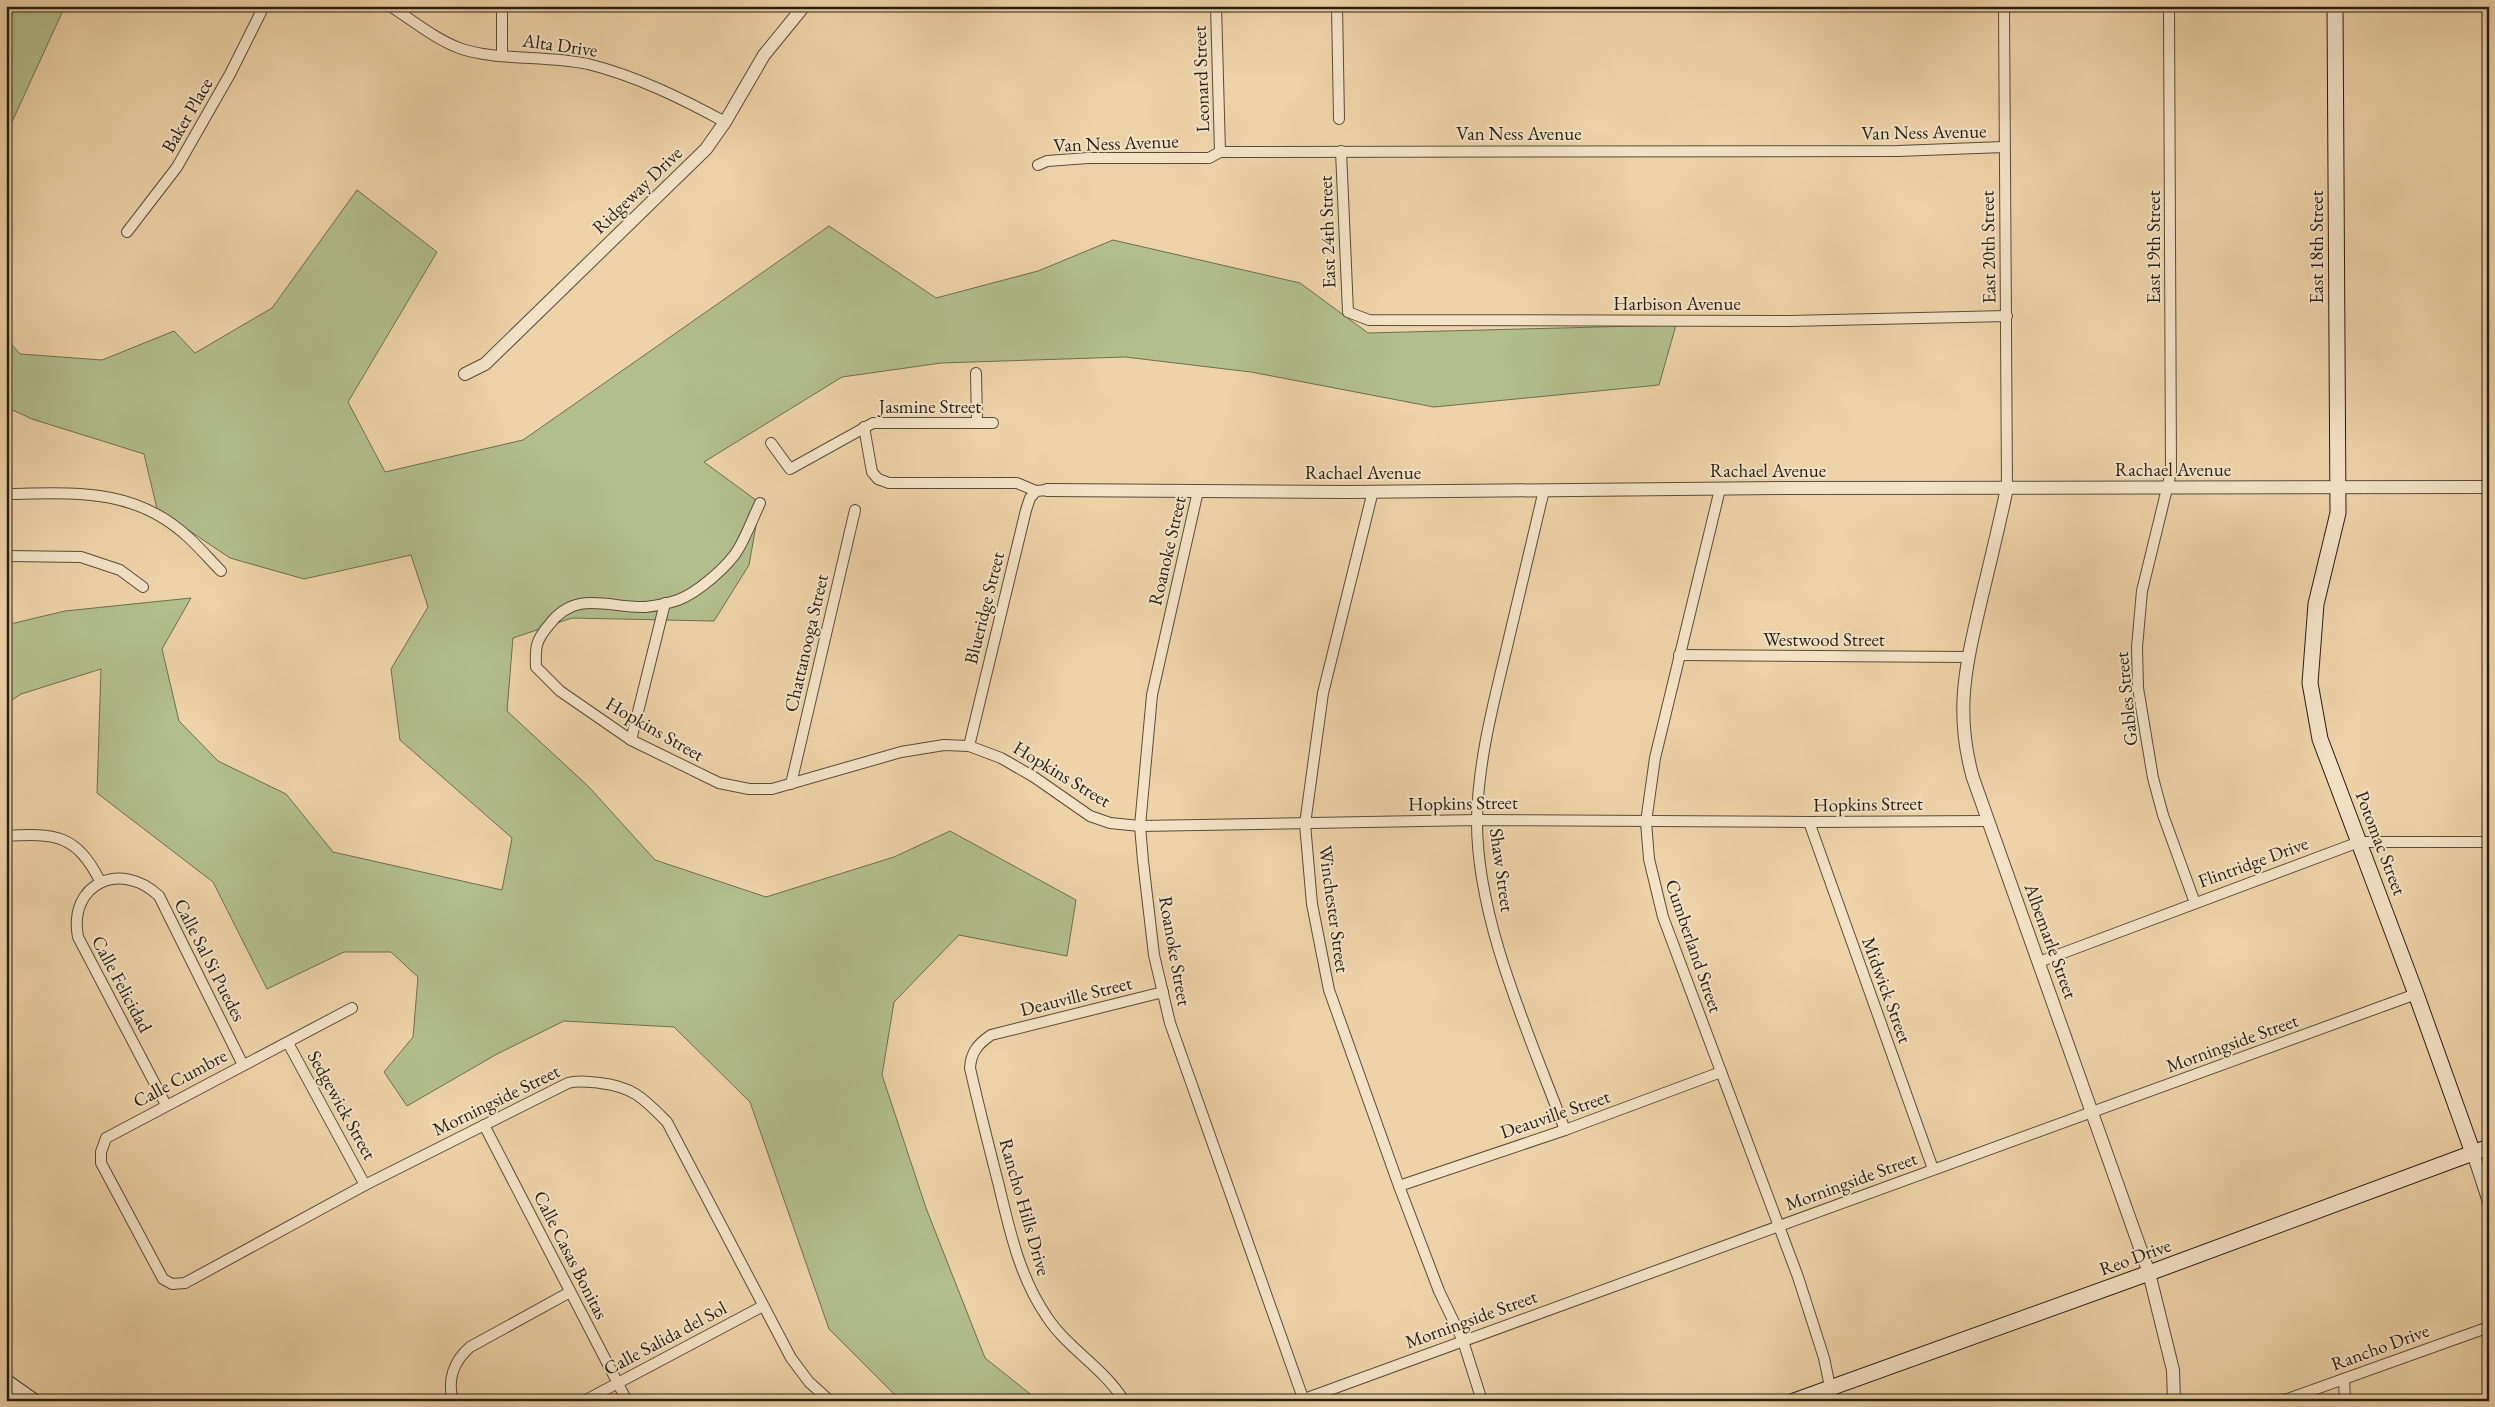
<svg xmlns="http://www.w3.org/2000/svg" width="2495" height="1407" font-family="'EB Garamond',serif">
	<rect width="100%" height="100%" fill="#eed3a8"/>
	<filter id="stains"><feTurbulence type="fractalNoise" baseFrequency=".004" numOctaves="4"/><feColorMatrix values="0 0 0 0 .2 0 0 0 0 .09 0 0 0 0 .02 0 0 0 .5 -.17"/></filter>
	<radialGradient id="worn" r=".72"><stop offset=".6" stop-color="#630" stop-opacity="0"/><stop offset="1" stop-color="#630" stop-opacity=".3"/></radialGradient>
	<g fill="#b2be8c" stroke="#6c6e50">
		<polygon points="6,6 65,6 6,135"/>
		<polygon points="357,190 437,252 348,402 385,472 523,440 829,226 936,298 1038,271 1113,240 1300,283 1368,333 1676,325 1659,385 1434,407 1251,372 1125,357 941,363 842,377 704,462 760,503 749,565 714,621 572,618 513,638 507,711 589,787 655,860 766,897 894,857 950,831 1076,900 1067,956 959,935 894,1002 882,1075 926,1208 985,1358 1039,1401 900,1400 829,1329 750,1102 674,1027 564,1021 497,1054 407,1106 384,1072 413,1037 418,977 391,952 344,952 267,989 213,882 97,793 101,669 21,694 6,704 6,625 65,611 191,598 162,649 179,721 218,761 286,794 333,852 502,890 512,838 400,740 391,669 428,607 411,555 304,579 230,558 157,509 144,454 32,419 6,407 6,338 20,354 102,360 174,331 195,353 272,308"/>
	</g>
	<g fill="none" stroke-linecap="round" stroke-linejoin="round">
		<g stroke="#584c3a" stroke-width="12">
			<g id="minor">
				<path d="M390,6C412,20 435,39 459,48C494,61 548,55 588,64C636,76 681,98 725,122"/>
				<polyline points="1216,6 1220,152"/>
				<polyline points="1337,6 1339,119"/>
				<polyline points="2004,6 2007,488"/>
				<polyline points="2169,6 2171,472 2142,591 2137,647 2138,688 2153,778 2163,815 2195,903"/>
				<polyline points="502,55 502,6"/>
				<polyline points="1341,151 1348,312 1369,320 1789,321 2007,316"/>
				<polyline points="1038,165 1047,161 1088,158 1209,158 1220,152 1898,151 2004,147"/>
				<polyline points="127,232 177,167 230,74 264,6"/>
				<polyline points="976,373 977,422"/>
				<polyline points="864,427 872,472 878,479 889,483 1017,483 1036,491"/>
				<polyline points="771,443 790,469 873,423 993,423"/>
				<polyline points="1720,489 1655,758 1646,822 1649,859 1663,917 1798,1277 1824,1358 1833,1401"/>
				<path d="M1544,490C1531,545 1518,600 1505,655C1492,709 1478,764 1477,819C1476,920 1530,1036 1565,1130"/>
				<polyline points="1198,491 1152,695 1140,826 1143,861 1154,955 1170,1023 1304,1401"/>
				<polyline points="1373,491 1323,693 1305,824 1312,904 1329,990 1399,1186 1439,1291 1463,1341 1482,1401"/>
				<path d="M6,494C75,493 135,487 189,538C200,548 210,560 221,571"/>
				<path d="M760,503C753,518 747,534 739,548C729,566 697,593 678,600C669,603 655,606 645,607C608,608 576,589 549,625C536,640 535,647 536,667L560,691L631,740L719,783L749,789H772L901,752L944,745L969,746L1001,758L1034,777L1090,816L1110,823L1140,826L1477,820L1809,822L1988,821"/>
				<polyline points="6,556 81,557 120,570 143,587"/>
				<polyline points="1679,655 1968,657"/>
				<polyline points="631,740 665,603"/>
				<polyline points="969,746 1026,510 1030,498 1036,491 1047,490"/>
				<polyline points="791,784 855,510"/>
				<polyline points="1809,822 1933,1169"/>
				<path d="M6,836C55,833 76,834 100,881"/>
				<polyline points="2039,962 2359,842 2489,842"/>
				<path d="M352,1008L106,1138L101,1152V1163L163,1279L172,1284L185,1283L365,1185L568,1083C579,1080 589,1082 600,1083C634,1087 644,1099 667,1122L791,1358L809,1382L830,1401"/>
				<polyline points="288,1043 365,1185"/>
				<path d="M166,1105L78,937C68,883 121,860 159,896L243,1065"/>
				<polyline points="484,1125 627,1401"/>
				<polyline points="1399,1186 1565,1130 1721,1072"/>
				<polyline points="2344,1379 2345,1401"/>
				<path d="M453,1401C447,1380 454,1361 470,1347L570,1292"/>
				<polyline points="584,1401 763,1306"/>
				<path d="M1124,1401C1104,1368 1068,1349 1047,1317C1020,1278 1010,1232 999,1186C989,1147 979,1108 970,1068C971,1052 978,1044 991,1035L1163,992"/>
				<polyline points="1299,1401 2416,994"/>
				<polyline points="2282,1401 2489,1327"/>
			</g>
		</g>
		<g stroke="#584c3a" stroke-width="14">
			<g id="tertiary">
				<polyline points="465,374 485,364 706,149 725,122 764,55 804,6"/>
				<path d="M2007,488C1999,526 1990,563 1981,600C1966,666 1954,711 1973,778L2149,1273L2173,1370L2174,1401"/>
				<polyline points="1047,490 1346,492 1785,488 2489,487"/>
				<polyline points="2473,1153 2489,1202"/>
			</g>
		</g>
		<g stroke="#261f15" stroke-width="17">
			<g id="secondary">
				<polyline points="2335,6 2338,513 2316,604 2310,683 2320,739 2416,994 2473,1153"/>
				<polyline points="6,1382 33,1401"/>
				<polyline points="1794,1401 2149,1273 2489,1147"/>
			</g>
		</g>
		<use href="#minor" stroke="#f4e2c6" stroke-width="10"/>
		<use href="#tertiary" stroke="#f4e2c6" stroke-width="12"/>
		<use href="#secondary" stroke="#f4e2c6" stroke-width="15"/>
	</g>
	<g text-anchor="middle" dominant-baseline="central" stroke-width="4" stroke-linejoin="round" paint-order="stroke">
		<g font-size="19" fill="#261f15" stroke="#f4e2c6">
			<text transform="translate(560 45) rotate(8)">Alta Drive</text>
			<text transform="translate(1201 79) rotate(-92)">Leonard Street</text>
			<text transform="translate(187 115) rotate(-60)">Baker Place</text>
			<text transform="translate(1924 132) rotate(-1)">Van Ness Avenue</text>
			<text x="1519" y="133">Van Ness Avenue</text>
			<text transform="translate(1116 143) rotate(-2)">Van Ness Avenue</text>
			<text transform="translate(637 190) rotate(-44)">Ridgeway Drive</text>
			<text transform="translate(1327 232) rotate(-92)">East 24th Street</text>
			<text transform="translate(1988 247) rotate(-91)">East 20th Street</text>
			<text transform="translate(2153 247) rotate(-90)">East 19th Street</text>
			<text transform="translate(2316 247) rotate(-90)">East 18th Street</text>
			<text x="1677" y="303">Harbison Avenue</text>
			<text x="930" y="406">Jasmine Street</text>
			<text x="2173" y="469">Rachael Avenue</text>
			<text x="1768" y="470">Rachael Avenue</text>
			<text x="1363" y="472">Rachael Avenue</text>
			<text transform="translate(1167 551) rotate(-77)">Roanoke Street</text>
			<text transform="translate(984 608) rotate(-76)">Blueridge Street</text>
			<text x="1824" y="639">Westwood Street</text>
			<text transform="translate(806 643) rotate(-77)">Chattanooga Street</text>
			<text transform="translate(2126 699) rotate(-96)">Gables Street</text>
			<text transform="translate(655 729) rotate(30)">Hopkins Street</text>
			<text transform="translate(1062 774) rotate(31)">Hopkins Street</text>
			<text transform="translate(1463 803) rotate(-1)">Hopkins Street</text>
			<text transform="translate(1868 804) rotate(-1)">Hopkins Street</text>
			<text transform="translate(2381 843) rotate(69)">Potomac Street</text>
			<text transform="translate(2253 862) rotate(-20)">Flintridge Drive</text>
			<text transform="translate(1502 870) rotate(82)">Shaw Street</text>
			<text transform="translate(1334 909) rotate(82)">Winchester Street</text>
			<text transform="translate(2051 941) rotate(70)">Albemarle Street</text>
			<text transform="translate(1694 946) rotate(71)">Cumberland Street</text>
			<text transform="translate(1175 951) rotate(80)">Roanoke Street</text>
			<text transform="translate(210 960) rotate(63)">Calle Sal Si Puedes</text>
			<text transform="translate(122 984) rotate(62)">Calle Felicidad</text>
			<text transform="translate(1887 990) rotate(70)">Midwick Street</text>
			<text transform="translate(1076 996) rotate(-14)">Deauville Street</text>
			<text transform="translate(2232 1043) rotate(-20)">Morningside Street</text>
			<text transform="translate(180 1078) rotate(-28)">Calle Cumbre</text>
			<text transform="translate(496 1100) rotate(-26)">Morningside Street</text>
			<text transform="translate(342 1105) rotate(61)">Sedgewick Street</text>
			<text transform="translate(1555 1114) rotate(-19)">Deauville Street</text>
			<text transform="translate(1851 1181) rotate(-20)">Morningside Street</text>
			<text transform="translate(1025 1207) rotate(74)">Rancho Hills Drive</text>
			<text transform="translate(571 1255) rotate(63)">Calle Casas Bonitas</text>
			<text transform="translate(2135 1257) rotate(-20)">Reo Drive</text>
			<text transform="translate(1471 1319) rotate(-20)">Morningside Street</text>
			<text transform="translate(665 1338) rotate(-28)">Calle Salida del Sol</text>
			<text transform="translate(2380 1347) rotate(-20)">Rancho Drive</text>
		</g>
	</g>
	<rect width="2495" height="1407" fill="none" stroke="#eed3a8" stroke-width="25"/>
	<rect x="8" y="8" width="2480" height="1392" fill="none" stroke="#261f15" stroke-width="2.5"/>
	<rect x="12" y="12" width="2470" height="1382" fill="none" stroke="#261f15"/>
	<rect width="100%" height="100%" filter="url(#stains)"/>
	<rect width="100%" height="100%" fill="url(#worn)"/>
</svg>
